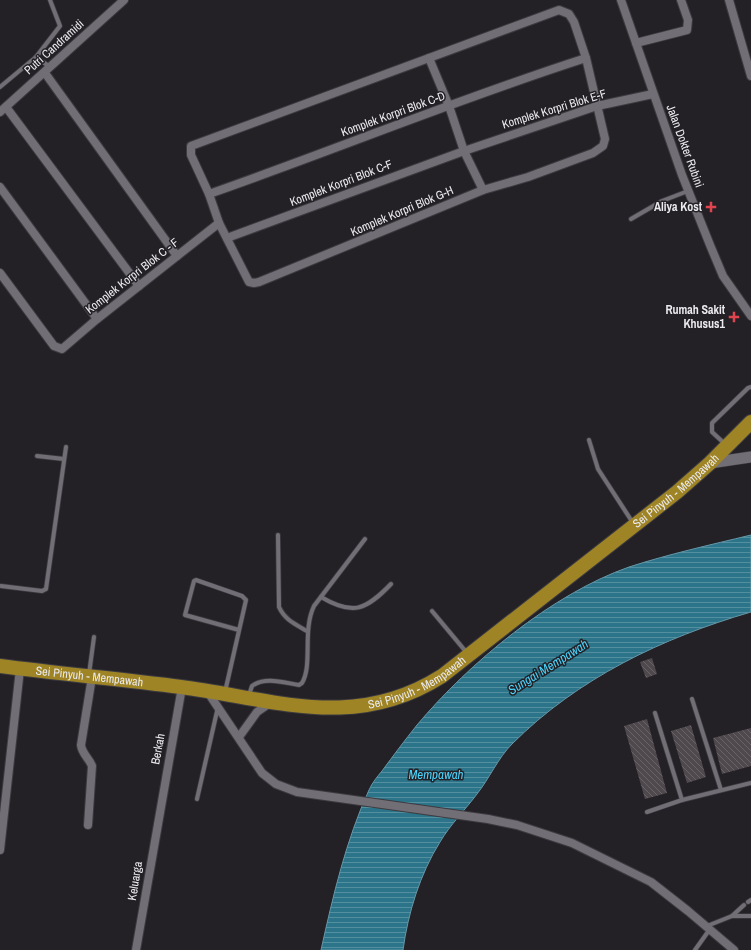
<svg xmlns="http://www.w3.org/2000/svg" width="751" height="950" font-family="'Archivo Narrow',sans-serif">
	<defs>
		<pattern id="water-rules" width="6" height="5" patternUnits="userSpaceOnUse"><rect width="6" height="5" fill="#2b748a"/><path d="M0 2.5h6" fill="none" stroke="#548fa0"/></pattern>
		<pattern id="building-back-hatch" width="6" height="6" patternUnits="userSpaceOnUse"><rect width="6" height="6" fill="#4f484c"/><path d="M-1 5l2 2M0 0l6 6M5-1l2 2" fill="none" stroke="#686366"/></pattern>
	</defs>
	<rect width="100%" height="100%" fill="#232126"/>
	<path fill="url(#water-rules)" stroke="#6597a8" d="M751,535V612C662,638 578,678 512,744C498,758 489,779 477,794C465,810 450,825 440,842C420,874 408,913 403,950H321C333,896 346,840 369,790C372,783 377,777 382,771C393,756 405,740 417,725C469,663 552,594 629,567C669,554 710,545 751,535Z"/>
	<g fill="url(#building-back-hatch)">
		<polygon points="652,658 657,674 646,678 640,662"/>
		<polygon points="647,719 667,793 645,799 624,726"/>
		<polygon points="691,725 706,777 687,783 671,731"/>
		<polygon points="751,728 751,766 722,774 713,738"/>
	</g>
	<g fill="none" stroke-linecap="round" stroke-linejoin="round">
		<g stroke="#3d3b40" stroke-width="5.5">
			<g id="lane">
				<polyline points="50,67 36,57 60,26 50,0"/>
				<polyline points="0,87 36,57"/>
				<polyline points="631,219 662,201 688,191"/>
				<polyline points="589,440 598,469 633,523"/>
				<polyline points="725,444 712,432 712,423 748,388 751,387"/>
				<polyline points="37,456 64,459"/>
				<path d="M278,535L279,607C285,620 295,624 307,631"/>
				<polyline points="1,586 42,591 46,589 66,447"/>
				<path d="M321,597C353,616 366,610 391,584"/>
				<polyline points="432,611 467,653"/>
				<polyline points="89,674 94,637"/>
				<polyline points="225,692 246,600 242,596 196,580 194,581 185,615 239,630"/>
				<path d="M249,695L252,686C265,676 285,683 299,685L302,683C313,665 302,631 314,606L365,539"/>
				<polyline points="692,699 721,790"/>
				<polyline points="655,713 682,800"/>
				<polyline points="197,799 218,707"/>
				<polyline points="647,812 682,800 751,783"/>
				<polyline points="748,902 751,900"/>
				<polyline points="732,916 751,916"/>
				<polyline points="707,926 732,916 744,905"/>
				<polyline points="695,950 710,929"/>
			</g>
		</g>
		<g stroke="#3d3b40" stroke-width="10">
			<g id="street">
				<polyline points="621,0 682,175 710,245 723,276 751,316"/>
				<polyline points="729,0 751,76"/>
				<polygon points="559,10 569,14 574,22 586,58 605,139 603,146 593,153 528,177 483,190 259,282 254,283 249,282 219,223 209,194 191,155 191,146"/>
				<polyline points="636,43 687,30 688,20 681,0"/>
				<polyline points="429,58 449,106 464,151 483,190"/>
				<polyline points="45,73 177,256"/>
				<polyline points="6,107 139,286"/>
				<polyline points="0,112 124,0"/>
				<polyline points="0,187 97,319"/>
				<path d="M209,194C335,150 458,99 586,58"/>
				<polyline points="227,238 464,151 597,106 653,94"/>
				<polyline points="0,273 54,346 62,349 97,319 219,223"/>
				<polyline points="207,691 262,773 276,784 297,792 488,819 517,825 572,843 651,882 688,911 734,950"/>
				<polyline points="239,737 257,712 270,703"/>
				<path d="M88,825L92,766C89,758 82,754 81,745L92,677"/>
				<polyline points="0,850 20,669"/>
				<polyline points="136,950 182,687"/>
			</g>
		</g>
		<g stroke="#3d3b40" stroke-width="12">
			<polyline id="secondary" points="710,463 751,457"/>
		</g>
		<g stroke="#3d3b40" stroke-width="16">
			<g id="highway">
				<path id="s1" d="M0,666C60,674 121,679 181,687C274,699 354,732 442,676L677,492L710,463L751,422"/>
			</g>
		</g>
		<use href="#lane" stroke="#716e75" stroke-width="4"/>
		<use href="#street" stroke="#716e75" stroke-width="8"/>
		<use href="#secondary" stroke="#716e75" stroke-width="11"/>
		<use href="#highway" stroke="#9e8425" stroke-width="14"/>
	</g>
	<g fill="#e0444e" stroke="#232126" stroke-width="1.5">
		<path d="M709 201h4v4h4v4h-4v4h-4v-4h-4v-4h4z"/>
		<path d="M732 311h4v4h4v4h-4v4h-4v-4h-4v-4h4z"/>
	</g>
	<g text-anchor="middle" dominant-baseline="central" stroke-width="3" stroke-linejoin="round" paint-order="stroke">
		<g font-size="12" fill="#ebeaee" stroke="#232126">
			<text transform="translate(54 47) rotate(-42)">Putri Candramidi</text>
			<text transform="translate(554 109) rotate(-17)">Komplek Korpri Blok E-F</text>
			<text transform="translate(393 114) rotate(-20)">Komplek Korpri Blok C-D</text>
			<text transform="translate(685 146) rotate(70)">Jalan Dokter Rubini</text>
			<text transform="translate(341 183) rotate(-21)">Komplek Korpri Blok C-F</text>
			<text transform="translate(402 211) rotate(-23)">Komplek Korpri Blok G-H</text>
			<text transform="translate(132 276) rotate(-38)">Komplek Korpri Blok C - F</text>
			<text stroke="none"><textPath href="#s1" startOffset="749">Sei Pinyuh - Mempawah</textPath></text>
			<text stroke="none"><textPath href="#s1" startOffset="90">Sei Pinyuh - Mempawah</textPath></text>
			<text stroke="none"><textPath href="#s1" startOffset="425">Sei Pinyuh - Mempawah</textPath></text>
			<text transform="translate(158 749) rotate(-79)">Berkah</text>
			<text transform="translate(135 881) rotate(-81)">Keluarga</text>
		</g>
		<g font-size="12" font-weight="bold" fill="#ebeaee" stroke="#232126" text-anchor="end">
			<text x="702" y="207">Aliya Kost</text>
			<text x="725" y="310">Rumah Sakit<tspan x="725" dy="14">Khusus1</tspan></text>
		</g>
		<g font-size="13" font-style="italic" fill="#4bd4fc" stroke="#232126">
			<text transform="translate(548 667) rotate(-32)">Sungai Mempawah</text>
			<text x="436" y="774">Mempawah</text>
		</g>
	</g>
</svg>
